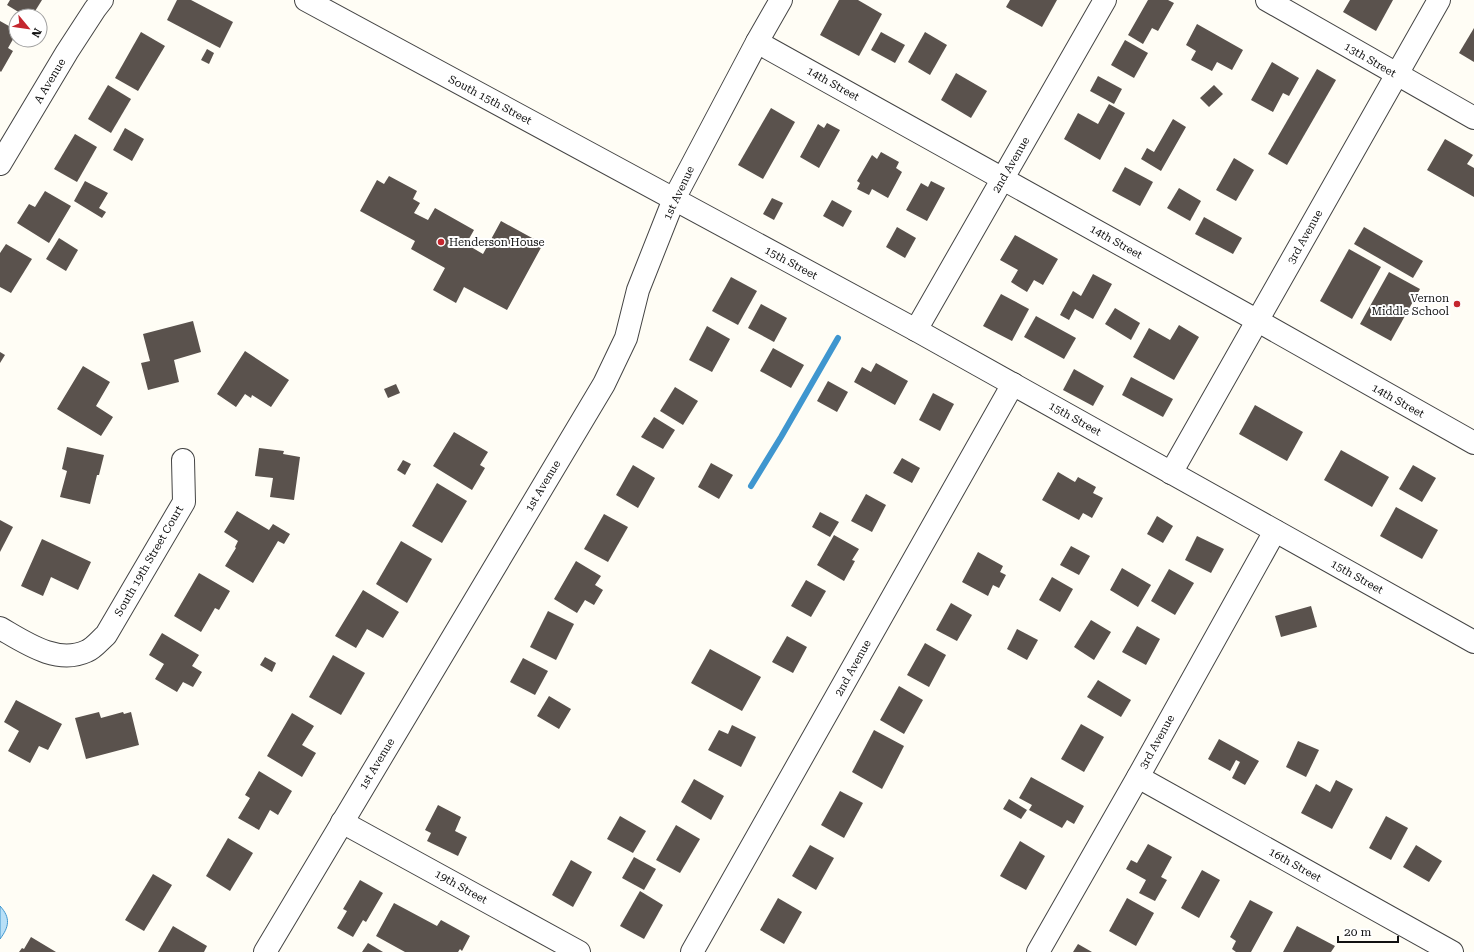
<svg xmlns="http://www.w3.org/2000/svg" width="1474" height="952" font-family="'Roboto Serif',serif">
	<rect width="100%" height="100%" fill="#fffdf5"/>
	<path fill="#b9e0f7" stroke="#3f96cf" d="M0,906C11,918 9,927 0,939Z"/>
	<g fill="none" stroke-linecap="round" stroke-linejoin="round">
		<polyline stroke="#3f96cf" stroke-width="6" points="751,486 781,437 838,338"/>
	</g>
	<g fill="#5a524d">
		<polygon points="10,0 42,0 32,16 25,16 7,5"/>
		<polygon points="177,0 191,0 233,22 220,48 167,20"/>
		<polygon points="839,0 858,0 882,14 859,56 820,35"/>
		<polygon points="1010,0 1057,0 1042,27 1006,7"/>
		<polygon points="1148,0 1168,0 1174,3 1158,31 1152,28 1143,44 1128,35"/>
		<polygon points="1350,0 1393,0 1376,31 1343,12"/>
		<polygon points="0,21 16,30 16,34 8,48 13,51 1,72 0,71"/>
		<polygon points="1197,24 1243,50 1232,70 1217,62 1212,71 1191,60 1196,51 1186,45"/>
		<polygon points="1474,28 1474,62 1459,53"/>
		<polygon points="141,32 165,46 138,91 115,78"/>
		<polygon points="881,32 905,45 895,63 871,50"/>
		<polygon points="925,32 947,45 930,75 908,62"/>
		<polygon points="1125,40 1148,53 1134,78 1111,65"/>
		<polygon points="207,49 214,53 209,64 201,60"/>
		<polygon points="1272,62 1299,78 1289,96 1283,93 1273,112 1251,100"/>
		<polygon points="1317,69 1336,80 1287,165 1268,154"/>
		<polygon points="956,73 987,91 971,118 941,100"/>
		<polygon points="1098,76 1122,89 1114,104 1090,91"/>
		<polygon points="108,85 131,99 111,133 88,119"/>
		<polygon points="1214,85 1223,94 1209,107 1200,98"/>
		<polygon points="1109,104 1125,113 1100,160 1064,139 1078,113 1098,124"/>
		<polygon points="771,108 795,122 763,179 738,165"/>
		<polygon points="1173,119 1186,127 1161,171 1141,159 1147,148 1154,152"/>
		<polygon points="827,123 840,130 819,168 800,157 818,124 824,128"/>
		<polygon points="125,128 144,139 132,161 113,150"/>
		<polygon points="75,134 97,147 77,182 54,169"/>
		<polygon points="1445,139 1473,155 1467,164 1474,168 1474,197 1427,170"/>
		<polygon points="881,152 899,162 896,168 902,172 888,198 872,189 869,195 857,189 860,183 857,181 872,155 877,159"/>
		<polygon points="1234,158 1254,170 1236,201 1216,190"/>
		<polygon points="1125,167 1153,182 1140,206 1112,191"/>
		<polygon points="389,176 417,191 413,199 420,203 414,213 428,220 435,208 474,230 466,244 483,254 501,221 543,244 507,310 464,287 456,303 433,290 445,268 411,249 415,241 360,211 377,180 384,184"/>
		<polygon points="85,181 108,193 99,208 106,212 102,218 74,201"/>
		<polygon points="931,181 945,188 927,221 906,210 921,183 928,187"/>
		<polygon points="1179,188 1201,201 1190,221 1167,208"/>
		<polygon points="45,191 71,206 49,243 17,223 29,204 35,207"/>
		<polygon points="772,198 783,203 774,220 763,214"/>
		<polygon points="832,200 852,211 843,227 823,216"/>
		<polygon points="1204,217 1242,238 1233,254 1195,234"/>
		<polygon points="897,227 916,238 905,258 886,247"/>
		<polygon points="1364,227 1423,261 1413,278 1354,244"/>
		<polygon points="1015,235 1058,259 1043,285 1034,280 1027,292 1011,282 1018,270 1000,260"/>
		<polygon points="59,238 78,250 66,271 46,259"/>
		<polygon points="6,244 32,259 11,293 0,287 0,253"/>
		<polygon points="1349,249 1381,267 1352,319 1320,301"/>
		<polygon points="1389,272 1420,289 1391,341 1360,324"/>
		<polygon points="1093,274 1112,284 1093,319 1075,309 1069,320 1060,315 1073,291 1081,296"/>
		<polygon points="731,277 757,291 738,325 712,311"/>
		<polygon points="1001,294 1029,309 1012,341 983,326"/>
		<polygon points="761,304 787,318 774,342 748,328"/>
		<polygon points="1115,308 1140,323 1131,340 1105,324"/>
		<polygon points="1036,316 1076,338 1064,359 1024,337"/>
		<polygon points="193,321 201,352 174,360 179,382 148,390 141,363 150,361 143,334"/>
		<polygon points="1179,325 1199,337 1174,380 1133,357 1149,328 1170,340"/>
		<polygon points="707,326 730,339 712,372 689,360"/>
		<polygon points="773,348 804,365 791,388 760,371"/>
		<polygon points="245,351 289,380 271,407 252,395 251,398 245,394 236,407 217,394"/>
		<polygon points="0,352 5,355 0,363"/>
		<polygon points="876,363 908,381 895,405 854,382 862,367 871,372"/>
		<polygon points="83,366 110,382 96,406 113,417 101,436 57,409"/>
		<polygon points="1074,369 1104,386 1093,406 1063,390"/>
		<polygon points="1131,377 1173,399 1163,417 1122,395"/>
		<polygon points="828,381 848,392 837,412 817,401"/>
		<polygon points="396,384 400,393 388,398 384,389"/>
		<polygon points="675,387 698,401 683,425 660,411"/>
		<polygon points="933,393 954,404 940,431 919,420"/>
		<polygon points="1255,405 1303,432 1287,461 1239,434"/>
		<polygon points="654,417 675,430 663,449 641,437"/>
		<polygon points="454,432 488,452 480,465 485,468 472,490 433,466"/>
		<polygon points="67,447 104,455 99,475 97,475 90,504 60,497 67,471 62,469"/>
		<polygon points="259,448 284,451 283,454 300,457 294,500 270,497 273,478 255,476"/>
		<polygon points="1341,450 1389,477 1372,507 1324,480"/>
		<polygon points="902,458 920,468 912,483 893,473"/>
		<polygon points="403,460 411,464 405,475 397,470"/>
		<polygon points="711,463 733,475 719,499 698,487"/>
		<polygon points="633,465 655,478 638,508 616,495"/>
		<polygon points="1413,465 1436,478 1422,502 1399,489"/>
		<polygon points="1058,472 1075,482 1078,477 1096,487 1093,493 1103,498 1092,518 1083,513 1079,520 1042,500"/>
		<polygon points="437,483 467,501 442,543 412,526"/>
		<polygon points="866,494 886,505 872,532 851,521"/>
		<polygon points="1396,507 1438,530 1422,559 1380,536"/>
		<polygon points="237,511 269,530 273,524 290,534 284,544 278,541 253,583 225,566 236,548 235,547 238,541 224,532"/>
		<polygon points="820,512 839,522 830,537 812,527"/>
		<polygon points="604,514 628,527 608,562 584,549"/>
		<polygon points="1157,516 1173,526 1163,543 1147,534"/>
		<polygon points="0,520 13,527 0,552"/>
		<polygon points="834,535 859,549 852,560 855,561 844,581 817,565"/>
		<polygon points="1197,536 1224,549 1211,573 1185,560"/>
		<polygon points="42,539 91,562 78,590 51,577 43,596 21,586"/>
		<polygon points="401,541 432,559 407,603 376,584"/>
		<polygon points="1071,546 1090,556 1079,575 1060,565"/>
		<polygon points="978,552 1003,566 1000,572 1006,575 999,588 993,585 988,596 962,582"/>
		<polygon points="576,561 601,576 595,585 603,590 594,605 585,600 577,613 554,599"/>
		<polygon points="1122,568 1151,585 1138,607 1110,590"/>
		<polygon points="1169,569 1194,583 1175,615 1151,601"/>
		<polygon points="199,573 230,591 219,610 215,608 201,632 174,616"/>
		<polygon points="1052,577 1073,589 1060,612 1039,600"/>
		<polygon points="806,580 826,591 811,617 791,606"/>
		<polygon points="363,590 399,612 383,638 367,629 356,648 335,636"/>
		<polygon points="951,603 972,615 957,641 936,630"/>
		<polygon points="1311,606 1317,627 1281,637 1275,616"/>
		<polygon points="548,611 574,624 556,660 530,647"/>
		<polygon points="1091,620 1111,632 1094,660 1074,647"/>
		<polygon points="1137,626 1160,639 1146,665 1122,652"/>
		<polygon points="1017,629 1038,640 1027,660 1007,649"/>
		<polygon points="162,633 199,655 192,666 202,672 193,687 183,682 177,692 155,679 164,664 149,655"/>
		<polygon points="787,636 807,647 793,673 772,662"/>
		<polygon points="925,643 946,655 929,687 907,675"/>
		<polygon points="710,649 761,677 742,711 691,683"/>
		<polygon points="333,655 365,673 341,715 309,697"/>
		<polygon points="265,657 276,663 272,672 260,665"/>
		<polygon points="523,658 548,671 535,695 510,682"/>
		<polygon points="1098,680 1131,700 1121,717 1087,697"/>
		<polygon points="899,686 923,700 904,734 880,720"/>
		<polygon points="549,696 571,709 559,729 537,716"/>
		<polygon points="16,700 62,724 48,750 39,746 30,763 8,751 19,731 4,722"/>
		<polygon points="99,712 101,718 123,712 124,714 131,712 139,745 86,759 75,718"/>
		<polygon points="292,713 314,726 302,745 316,753 302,777 267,756"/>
		<polygon points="1081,724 1104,737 1084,772 1061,759"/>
		<polygon points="732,725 756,737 741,767 708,750 719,730 728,734"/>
		<polygon points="874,730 904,746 882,789 852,772"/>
		<polygon points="1219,739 1259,761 1245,785 1232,778 1240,762 1236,760 1230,771 1208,759"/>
		<polygon points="1298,741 1319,750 1306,777 1286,767"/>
		<polygon points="259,771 292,791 278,815 270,810 259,830 238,818 250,798 245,795"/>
		<polygon points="1031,777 1084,806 1074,824 1067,820 1062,828 1029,810 1032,805 1019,798"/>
		<polygon points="694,779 724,796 711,820 681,802"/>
		<polygon points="1336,780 1353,789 1332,829 1301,813 1316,784 1330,792"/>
		<polygon points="840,791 863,803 844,838 821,825"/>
		<polygon points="1009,799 1027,810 1021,819 1003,809"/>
		<polygon points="438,805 461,817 455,831 467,837 458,856 427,841 431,833 425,830"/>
		<polygon points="620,816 646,831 633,853 607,839"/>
		<polygon points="1386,816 1408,828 1391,860 1369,848"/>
		<polygon points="676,825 700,839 680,873 656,860"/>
		<polygon points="228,838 253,853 230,891 206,876"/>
		<polygon points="1020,841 1045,856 1026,890 1000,876"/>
		<polygon points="1148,844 1172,857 1161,877 1167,880 1155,901 1139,893 1146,880 1126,869 1131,860 1137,863"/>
		<polygon points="810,845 834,858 816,890 792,876"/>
		<polygon points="1416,845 1442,861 1429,882 1403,867"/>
		<polygon points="634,857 656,869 644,890 622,878"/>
		<polygon points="571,860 592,872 573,907 552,895"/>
		<polygon points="1202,870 1220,880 1199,918 1181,908"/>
		<polygon points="153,874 172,885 144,931 125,920"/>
		<polygon points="360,880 383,893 366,922 363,920 353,937 337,928 347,911 343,909"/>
		<polygon points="640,891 663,905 644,939 620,926"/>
		<polygon points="778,898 802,912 784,944 760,930"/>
		<polygon points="1127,898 1154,913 1136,946 1109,931"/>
		<polygon points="1250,900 1273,912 1251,952 1236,952 1232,949 1236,941 1230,937"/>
		<polygon points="394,903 437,926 441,920 470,936 462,951 460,949 458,952 405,952 376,936"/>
		<polygon points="173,926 207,946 204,952 158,952"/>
		<polygon points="1297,926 1335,946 1331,952 1283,952"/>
		<polygon points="31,937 56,952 19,952 22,948 24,949"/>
		<polygon points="368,943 383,952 362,952"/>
		<polygon points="1078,944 1092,952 1073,952"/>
	</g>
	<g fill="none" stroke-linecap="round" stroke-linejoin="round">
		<g stroke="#444" stroke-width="24">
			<g id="street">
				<polyline points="306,0 916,330 1474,642"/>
				<polyline points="1267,0 1474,118"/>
				<polyline points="757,42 1258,321 1474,443"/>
				<polyline points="0,164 67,52 95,9 102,0"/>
				<polyline points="916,330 1105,0"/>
				<polyline points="1171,473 1439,0"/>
				<path d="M0,628C26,643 57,665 87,651C94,648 100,640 106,635L184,502L183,460"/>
				<polyline points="1138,777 1452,952"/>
				<polyline points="342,822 579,952"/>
				<polyline points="265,952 604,384 626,338 638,290 674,199 757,42 781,0"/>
				<polyline points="692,952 1013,384"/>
				<polyline points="1038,952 1138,777 1275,531"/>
			</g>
		</g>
		<use href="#street" stroke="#fff" stroke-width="22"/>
	</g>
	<g fill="#c4262e" stroke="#fff" stroke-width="1.5">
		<circle cx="441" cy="242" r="4"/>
		<circle cx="1457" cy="304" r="4"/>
	</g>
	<g text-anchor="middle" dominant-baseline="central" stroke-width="4" stroke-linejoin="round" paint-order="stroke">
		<g font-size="11" fill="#111" stroke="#fff">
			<text transform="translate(1370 60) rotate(30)">13th Street</text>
			<text transform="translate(50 81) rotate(-59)">A Avenue</text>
			<text transform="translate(833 84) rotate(29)">14th Street</text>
			<text transform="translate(490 100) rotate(28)">South 15th Street</text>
			<text transform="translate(1011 165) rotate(-60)">2nd Avenue</text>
			<text transform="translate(679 193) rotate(-65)">1st Avenue</text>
			<text transform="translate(1305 237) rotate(-61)">3rd Avenue</text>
			<text transform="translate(1116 242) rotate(29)">14th Street</text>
			<text transform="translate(791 263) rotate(28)">15th Street</text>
			<text transform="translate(1398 401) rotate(29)">14th Street</text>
			<text transform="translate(1075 419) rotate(29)">15th Street</text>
			<text transform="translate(543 486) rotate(-59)">1st Avenue</text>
			<text transform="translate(149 561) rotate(-60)">South 19th Street Court</text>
			<text transform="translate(1357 577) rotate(29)">15th Street</text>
			<text transform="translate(853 668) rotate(-61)">2nd Avenue</text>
			<text transform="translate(1157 742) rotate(-61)">3rd Avenue</text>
			<text transform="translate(377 764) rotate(-59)">1st Avenue</text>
			<text transform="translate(1295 865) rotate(29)">16th Street</text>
			<text transform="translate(461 887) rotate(29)">19th Street</text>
		</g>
		<g font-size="11" fill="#111" stroke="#fff" text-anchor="start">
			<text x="449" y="242">Henderson House</text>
			<text x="1449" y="298" text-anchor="end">Vernon<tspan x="1449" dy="13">Middle School</tspan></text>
		</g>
	</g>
	<g transform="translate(28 28) rotate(119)"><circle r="19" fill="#ffffff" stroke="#a0a0a0"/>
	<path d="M0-3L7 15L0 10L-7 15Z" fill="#c4262e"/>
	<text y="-6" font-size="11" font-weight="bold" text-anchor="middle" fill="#111111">N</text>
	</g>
	<path d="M1338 936v6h60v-6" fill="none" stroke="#111111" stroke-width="2"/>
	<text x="1344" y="936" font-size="12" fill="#111111" stroke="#ffffff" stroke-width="3" paint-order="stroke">20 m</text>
</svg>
